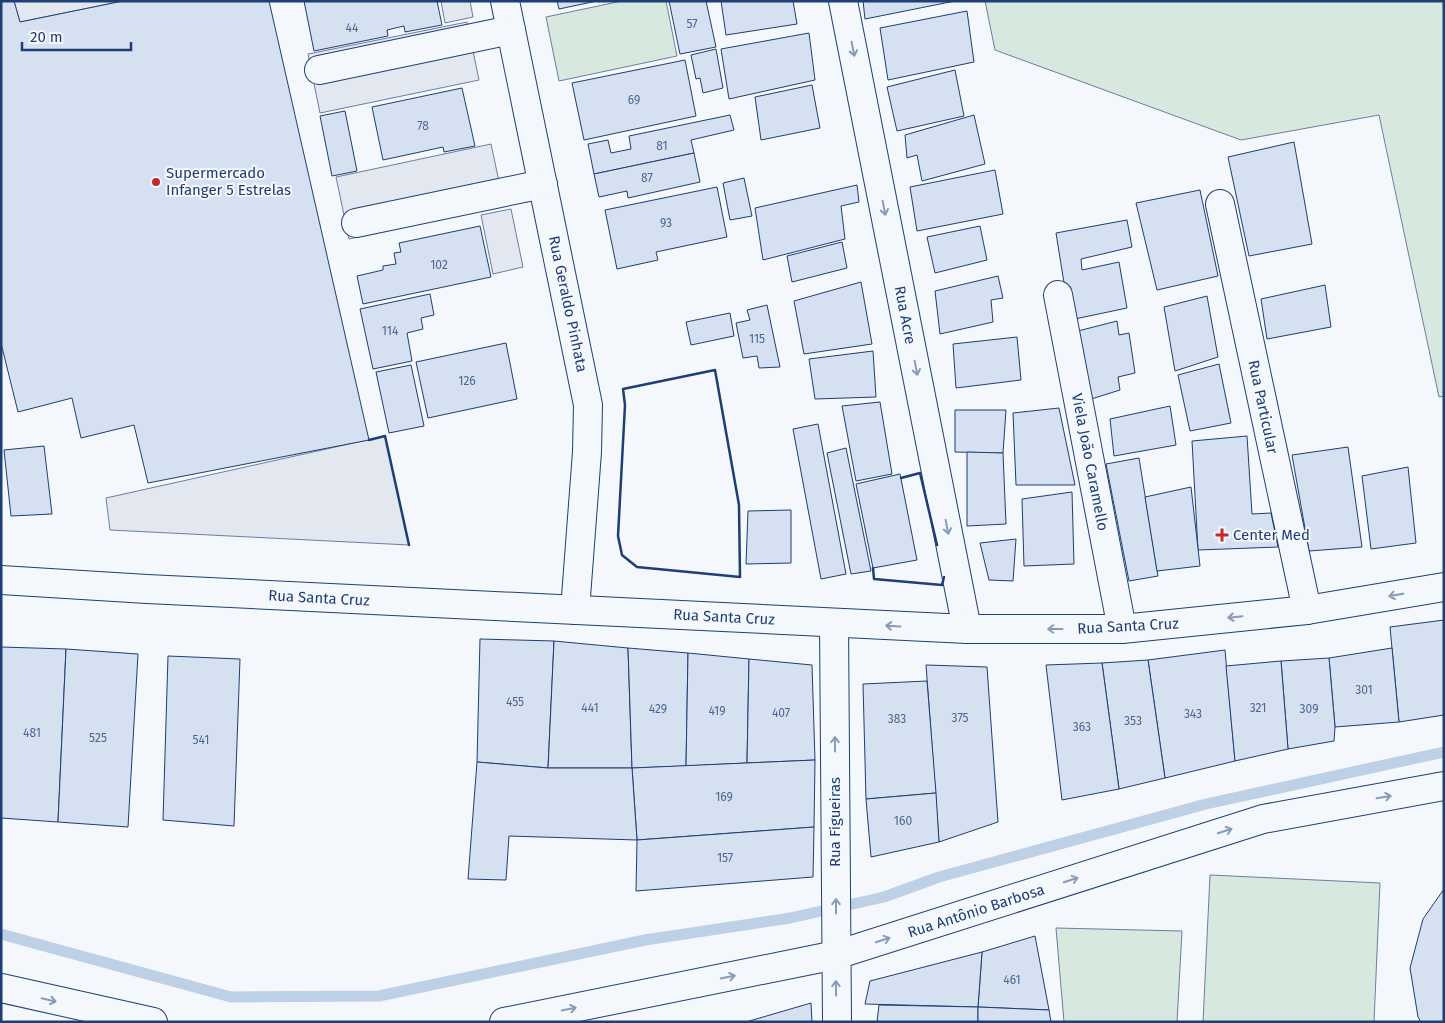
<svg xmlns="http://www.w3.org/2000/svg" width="1445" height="1023" font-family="'Fira Sans',sans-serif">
	<rect width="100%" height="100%" fill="#f4f7fb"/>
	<g fill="#d7e8df" stroke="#687fa3">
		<polygon points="622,1 666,1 677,56 559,81 546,17"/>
		<polygon points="985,1 1444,1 1444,396 1439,397 1379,115 1241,140 995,50"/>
		<polygon points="1210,875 1380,883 1374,1022 1203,1022"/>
		<polygon points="1056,928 1182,931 1177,1022 1064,1022"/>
	</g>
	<g fill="#e3e8f0" stroke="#687fa3">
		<polygon points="14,1 123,1 20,22"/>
		<polygon points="441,1 470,1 473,17 445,23"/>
		<polygon points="467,22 479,80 320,113 308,54"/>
		<polygon points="491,144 504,205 349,239 336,177"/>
		<polygon points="511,209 523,267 493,274 481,215"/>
		<polygon points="385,436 409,545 110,530 106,498"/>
	</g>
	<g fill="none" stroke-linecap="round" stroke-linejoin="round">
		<polyline stroke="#bed0e5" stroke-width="11" points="1,934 231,997 379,996 645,940 790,918 884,897 939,877 1206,804 1444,752"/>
	</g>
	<g fill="#d5e0f0" stroke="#1d3f73">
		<polygon points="1,1 14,1 20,22 123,1 269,1 369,440 148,483 134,425 81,438 72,398 18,412 1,343"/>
		<polygon points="304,1 437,1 442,25 405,32 404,26 387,30 388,36 314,51"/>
		<polygon points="557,1 597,1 559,9"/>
		<polygon points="669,1 706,1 716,47 680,54"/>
		<polygon points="721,1 793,1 797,24 726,35"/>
		<polygon points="863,1 955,1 865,19"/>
		<polygon points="967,11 974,62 888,80 880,28"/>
		<polygon points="809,33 815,80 729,99 721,49"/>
		<polygon points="716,49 723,88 703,93 700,78 696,79 691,55"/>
		<polygon points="685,60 696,116 584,140 572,83"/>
		<polygon points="955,70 964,116 897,131 887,87"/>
		<polygon points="812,85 820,128 761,140 755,97"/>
		<polygon points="462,88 475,146 444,152 443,147 383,160 372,107"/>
		<polygon points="345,111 357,171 332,176 320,116"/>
		<polygon points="730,115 734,130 691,140 694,153 594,174 588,144 608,140 611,153 631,149 629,136"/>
		<polygon points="974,115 985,164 922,181 917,155 907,158 905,135"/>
		<polygon points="1294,142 1312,244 1249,256 1228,157"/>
		<polygon points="694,153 700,182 628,198 627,191 599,197 594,174"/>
		<polygon points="995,170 1003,214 917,231 910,187"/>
		<polygon points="744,178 752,216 730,220 723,183"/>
		<polygon points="857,185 859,202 841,206 845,239 763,260 755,208"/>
		<polygon points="717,187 727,237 656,252 658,260 617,269 605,210"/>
		<polygon points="1200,190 1218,276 1157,290 1136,203"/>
		<polygon points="1127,220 1132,247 1081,259 1082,270 1119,262 1127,308 1070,320 1056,233"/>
		<polygon points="480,226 491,277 363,304 357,276 383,270 383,266 396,264 394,253 401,252 399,243"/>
		<polygon points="980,226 987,260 935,273 927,237"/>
		<polygon points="842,242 847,268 792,282 787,256"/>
		<polygon points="998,276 1003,298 991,300 993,322 940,334 935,291"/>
		<polygon points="861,282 872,344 804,354 794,301"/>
		<polygon points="1325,285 1331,327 1267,339 1261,299"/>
		<polygon points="430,294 434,315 421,318 423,329 407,333 412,361 373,369 360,309"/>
		<polygon points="1207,296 1218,357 1175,371 1164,307"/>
		<polygon points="767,305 780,367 759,368 757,356 743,358 736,323 750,320 747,310"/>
		<polygon points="730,313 734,336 691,345 686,322"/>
		<polygon points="1117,321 1119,335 1129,333 1135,373 1118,377 1120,390 1088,400 1074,332"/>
		<polygon points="1017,337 1021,380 956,388 953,344"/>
		<polygon points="506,343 517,399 428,418 416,362"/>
		<polygon points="873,351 876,397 815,399 809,359"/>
		<polygon points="1219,364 1231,423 1190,431 1178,375"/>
		<polygon points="411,365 424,426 389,433 376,372"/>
		<polygon points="880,402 892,474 856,481 842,406"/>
		<polygon points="1170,406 1176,445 1114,456 1110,419"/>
		<polygon points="1059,408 1075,485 1016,485 1013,413"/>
		<polygon points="955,410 1006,410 1003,453 955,452"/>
		<polygon points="818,424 846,574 821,579 793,429"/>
		<polygon points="1247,436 1252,514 1271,513 1278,547 1198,550 1192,441"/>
		<polygon points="44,446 52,514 11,516 4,450"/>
		<polygon points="1348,447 1362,547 1309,551 1292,455"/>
		<polygon points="846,448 871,571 851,574 827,453"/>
		<polygon points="967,452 1003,453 1006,524 967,526"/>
		<polygon points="1139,458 1158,576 1129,581 1106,464"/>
		<polygon points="1408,467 1416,543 1371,549 1362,476"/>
		<polygon points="900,474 917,560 873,568 856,484"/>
		<polygon points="1191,487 1200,566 1157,571 1145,497"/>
		<polygon points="1072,492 1074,564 1024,566 1022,499"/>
		<polygon points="791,510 791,563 746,564 748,511"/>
		<polygon points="1016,539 1013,581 989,580 980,543"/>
		<polygon points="1444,620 1444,715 1399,722 1390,627"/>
		<polygon points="480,639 554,641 548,768 477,762"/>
		<polygon points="554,641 628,648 632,768 548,768"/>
		<polygon points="1,647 66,649 58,822 1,818"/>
		<polygon points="628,648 688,653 686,766 632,768"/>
		<polygon points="1392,648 1399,722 1335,727 1329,658"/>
		<polygon points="66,649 138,654 128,827 58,822"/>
		<polygon points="1225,650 1235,761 1165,778 1148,660"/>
		<polygon points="688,653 749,659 747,763 686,766"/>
		<polygon points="168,656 240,659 234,826 163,820"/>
		<polygon points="1329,658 1335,727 1334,741 1288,749 1281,661"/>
		<polygon points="749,659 812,665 815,760 747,763"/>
		<polygon points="1148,660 1165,778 1119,789 1102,663"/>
		<polygon points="1281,661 1288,749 1235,761 1226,666"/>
		<polygon points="1102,663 1119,789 1062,800 1046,665"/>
		<polygon points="926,665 987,667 998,822 939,842"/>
		<polygon points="927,681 936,793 866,799 863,684"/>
		<polygon points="815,760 814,827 637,840 632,768"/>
		<polygon points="477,762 548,768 632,768 637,840 509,836 506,880 468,879"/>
		<polygon points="936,793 939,842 871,857 866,799"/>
		<polygon points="814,827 813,877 636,891 637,840"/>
		<polygon points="1444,889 1444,1022 1421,1022 1418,1017 1410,968 1423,919"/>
		<polygon points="1035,936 1049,1010 978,1007 982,952"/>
		<polygon points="982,952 978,1007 865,1004 870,981"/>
		<polygon points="811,1003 812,1022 746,1022"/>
		<polygon points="879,1005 978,1007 978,1022 877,1022"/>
		<polygon points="978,1007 1049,1010 1051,1022 978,1022"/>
	</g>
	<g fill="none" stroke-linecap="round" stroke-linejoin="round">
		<g stroke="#1d3f73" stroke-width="30">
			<g id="minor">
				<polyline points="505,1 588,405 587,452 575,610"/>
				<polyline points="843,1 967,629"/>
				<polyline points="319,70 511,30"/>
				<polyline points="1220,204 1307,610"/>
				<polyline points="356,223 543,184"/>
				<polyline points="1058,295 1122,629"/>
				<polyline points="1,580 147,589 967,629 1122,629 1307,610 1444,587"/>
				<polyline points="834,623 837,1022"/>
				<polyline points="1,988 153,1022"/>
				<polyline points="504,1022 836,955 1263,819 1444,786"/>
			</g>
		</g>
		<use href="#minor" stroke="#f4f7fb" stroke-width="28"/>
		<g stroke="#1d3f73" stroke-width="2.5">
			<polygon points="715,370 739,505 740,577 637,567 622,555 618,536 625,405 623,389"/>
			<polyline points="369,440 385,436 409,545"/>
			<polyline points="901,478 920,473 937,545"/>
			<polyline points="873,568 874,579 942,585 944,577"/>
		</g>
	</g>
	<defs><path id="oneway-shaft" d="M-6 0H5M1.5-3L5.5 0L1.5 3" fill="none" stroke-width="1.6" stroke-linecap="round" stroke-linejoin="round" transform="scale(1.25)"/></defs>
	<g stroke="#889bb7">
		<use href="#oneway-shaft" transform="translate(853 49) rotate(79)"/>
		<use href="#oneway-shaft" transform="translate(884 208) rotate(79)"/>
		<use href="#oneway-shaft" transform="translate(916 368) rotate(79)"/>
		<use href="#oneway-shaft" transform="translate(947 527) rotate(79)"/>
		<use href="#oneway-shaft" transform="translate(1396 595) rotate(170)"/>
		<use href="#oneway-shaft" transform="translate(1235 617) rotate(174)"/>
		<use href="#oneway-shaft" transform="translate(893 626) rotate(-177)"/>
		<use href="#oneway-shaft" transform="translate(1055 629) rotate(180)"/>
		<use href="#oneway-shaft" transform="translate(835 744) rotate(-90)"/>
		<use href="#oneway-shaft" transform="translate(1384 797) rotate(-10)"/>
		<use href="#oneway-shaft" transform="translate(1225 831) rotate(-18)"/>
		<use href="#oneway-shaft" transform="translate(1071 880) rotate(-18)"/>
		<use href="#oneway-shaft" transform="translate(836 906) rotate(-90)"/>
		<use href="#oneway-shaft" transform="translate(883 940) rotate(-18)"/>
		<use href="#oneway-shaft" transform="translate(728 977) rotate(-11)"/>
		<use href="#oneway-shaft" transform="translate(836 988) rotate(-91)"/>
		<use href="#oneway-shaft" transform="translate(49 1000) rotate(13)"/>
		<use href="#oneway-shaft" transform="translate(569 1009) rotate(-11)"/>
	</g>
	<g fill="#c62828" stroke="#f4f7fb" stroke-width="2">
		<circle cx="156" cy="182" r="5"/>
		<path d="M1219.5 527.5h5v5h5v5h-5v5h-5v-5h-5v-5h5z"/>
	</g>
	<g text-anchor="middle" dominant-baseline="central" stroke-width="4" stroke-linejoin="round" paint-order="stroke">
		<g font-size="12" fill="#4b6792">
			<text x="692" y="24">57</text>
			<text x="352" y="28">44</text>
			<text x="634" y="100">69</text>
			<text x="423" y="126">78</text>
			<text x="662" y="146">81</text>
			<text x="647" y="178">87</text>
			<text x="666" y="223">93</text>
			<text x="439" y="265">102</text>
			<text x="390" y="331">114</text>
			<text x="757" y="339">115</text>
			<text x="467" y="381">126</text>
			<text x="1364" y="690">301</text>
			<text x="515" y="702">455</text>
			<text x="590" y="708">441</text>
			<text x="1258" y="708">321</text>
			<text x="658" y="709">429</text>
			<text x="1309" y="709">309</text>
			<text x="717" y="711">419</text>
			<text x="781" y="713">407</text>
			<text x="1193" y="714">343</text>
			<text x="960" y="718">375</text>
			<text x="897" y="719">383</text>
			<text x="1133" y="721">353</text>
			<text x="1082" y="727">363</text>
			<text x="32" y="733">481</text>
			<text x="98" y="738">525</text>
			<text x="201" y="740">541</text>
			<text x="724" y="797">169</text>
			<text x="903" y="821">160</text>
			<text x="725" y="858">157</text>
			<text x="1012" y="980">461</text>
		</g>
		<g font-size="15" fill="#1d3f73" stroke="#f4f7fb" text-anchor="start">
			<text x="166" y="173">Supermercado<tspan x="166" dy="17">Infanger 5 Estrelas</tspan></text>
			<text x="1233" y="535">Center Med</text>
		</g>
		<g font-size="15" fill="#1d3f73" stroke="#f4f7fb">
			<text transform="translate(568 304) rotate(78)">Rua Geraldo Pinhata</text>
			<text transform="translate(905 315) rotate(79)">Rua Acre</text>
			<text transform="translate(1263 407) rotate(78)">Rua Particular</text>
			<text transform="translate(1090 462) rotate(79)">Viela João Caramello</text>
			<text transform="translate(319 598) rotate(3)">Rua Santa Cruz</text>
			<text transform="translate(724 617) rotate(3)">Rua Santa Cruz</text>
			<text transform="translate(1128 626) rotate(-3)">Rua Santa Cruz</text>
			<text transform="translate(835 822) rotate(-90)">Rua Figueiras</text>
			<text transform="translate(976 911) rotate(-18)">Rua Antônio Barbosa</text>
		</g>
	</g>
	<rect width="1445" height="1023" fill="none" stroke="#1d3f73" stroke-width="5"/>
	<path d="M22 42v8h109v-8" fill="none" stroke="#1d3f73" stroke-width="2.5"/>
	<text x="30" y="42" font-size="15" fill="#1d3f73" stroke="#f4f7fb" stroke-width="4" paint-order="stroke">20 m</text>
</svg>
